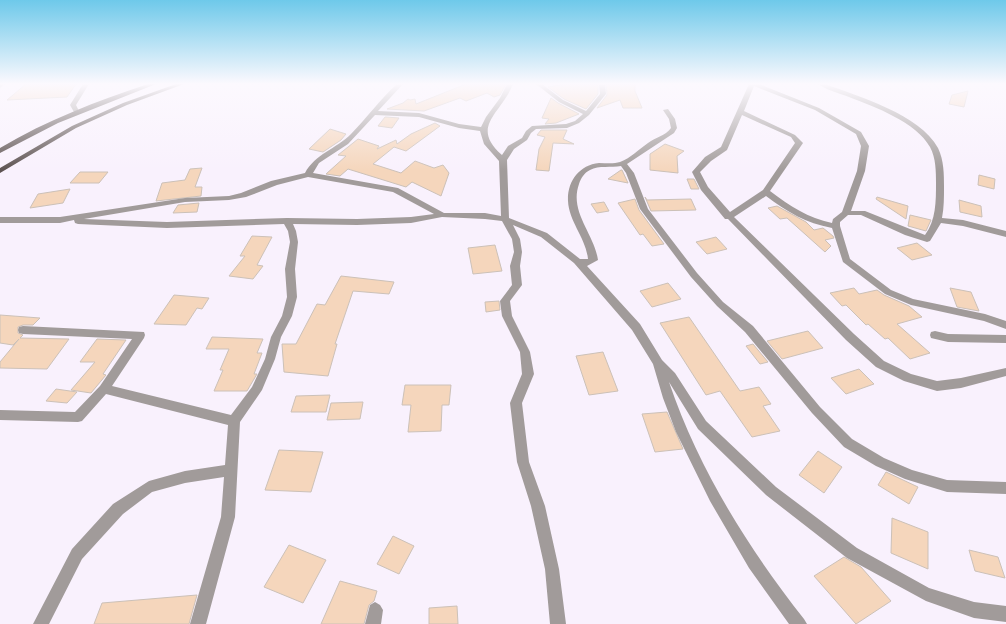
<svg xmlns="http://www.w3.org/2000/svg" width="1006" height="624" font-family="'Varela Round',sans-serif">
	<rect width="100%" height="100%" fill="#f9f1fd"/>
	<g fill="#f5d6bc" stroke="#ccc1b8">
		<polygon points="26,84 76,84 67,97 7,100"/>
		<polygon points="466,84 506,84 500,95 494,97 487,93 466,101 460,98 424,111 387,109 403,103 408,99 410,100 415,99 416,104"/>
		<polygon points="566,84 598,84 598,94 586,109 564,99 548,87"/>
		<polygon points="606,84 635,84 635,91 642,108 623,108 620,100 597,108 607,95"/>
		<polygon points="968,91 964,107 949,104 952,95"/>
		<polygon points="551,98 558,103 579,114 556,123 545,124 549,119 542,118"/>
		<polygon points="385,117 386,117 399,118 392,128 378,126"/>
		<polygon points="435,123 440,126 406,151 394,147 373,164 401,173 415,161 434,168 443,165 449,173 441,196 412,182 406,187 348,169 340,176 326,174 346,156 338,155 358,139 379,146 377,149 396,140 397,144 411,134"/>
		<polygon points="330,129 346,134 341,140 323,152 309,149"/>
		<polygon points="541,130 567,130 563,139 574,144 553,143 549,171 536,170 539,149 545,137 537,135"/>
		<polygon points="665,144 684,151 677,156 678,173 650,170 650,154"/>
		<polygon points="202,168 195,187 202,187 201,196 156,201 162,183 185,180 190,169"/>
		<polygon points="622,170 628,183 608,179 621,170"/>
		<polygon points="80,172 108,172 99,183 70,183"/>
		<polygon points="979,175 995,179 994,189 978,185"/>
		<polygon points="687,179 694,179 699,189 691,189"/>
		<polygon points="70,189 63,203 30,208 38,194"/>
		<polygon points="645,197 647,200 691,199 696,210 651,211"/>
		<polygon points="877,197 908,206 906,219 876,199"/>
		<polygon points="635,199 639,210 664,244 652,246 643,234 640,235 618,203"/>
		<polygon points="959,200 981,206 982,217 960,212"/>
		<polygon points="604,202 609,211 597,213 591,204"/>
		<polygon points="199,203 197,212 173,213 178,205"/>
		<polygon points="777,206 806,222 814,230 823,228 833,236 834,238 825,240 831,246 825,252 787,218 780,219 768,208"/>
		<polygon points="910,215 931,220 926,231 908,226"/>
		<polygon points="252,236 272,237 257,265 263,266 253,279 229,276 245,256 240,256"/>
		<polygon points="716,237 727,249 707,254 696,242"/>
		<polygon points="917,243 932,255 912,260 897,248"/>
		<polygon points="495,245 502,271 473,274 468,248"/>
		<polygon points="341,276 394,282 389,294 353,291 335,344 337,344 328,376 284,372 282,344 296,344 317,304 325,305"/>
		<polygon points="668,283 681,299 652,307 640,291"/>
		<polygon points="854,288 859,294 877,290 884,295 909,306 922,317 897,324 930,353 910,359 888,338 885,339 868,324 866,325 846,305 842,306 830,293"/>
		<polygon points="950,288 971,292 979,311 957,307"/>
		<polygon points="174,295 209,298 202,309 197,308 186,325 154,324"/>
		<polygon points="499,301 500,310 486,312 485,302"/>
		<polygon points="0,315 40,318 33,325 23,325 18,327 18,333 23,335 20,338 69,339 47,369 0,368 0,362 19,339 13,345 0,343"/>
		<polygon points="689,317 740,391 759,387 771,404 763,406 780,431 752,437 720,391 706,395 660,323"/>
		<polygon points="808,331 823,348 782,359 767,341"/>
		<polygon points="212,337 263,339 257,353 262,353 254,374 257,374 247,391 214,391 223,370 220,370 229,349 206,349"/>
		<polygon points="97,339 126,340 103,374 106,375 91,393 71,390 95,362 80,362"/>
		<polygon points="753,344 768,362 760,364 746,346"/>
		<polygon points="603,352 618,391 589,395 576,356"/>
		<polygon points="859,369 874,384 846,394 831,378"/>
		<polygon points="405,385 451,385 449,405 442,405 441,431 408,432 411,405 402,405"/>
		<polygon points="56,389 77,392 67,403 46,401"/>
		<polygon points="330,395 326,412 291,412 296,396"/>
		<polygon points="363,402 360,419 327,420 331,403"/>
		<polygon points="667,412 683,449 655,452 642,414"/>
		<polygon points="279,450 323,452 311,492 265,490"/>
		<polygon points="818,451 842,467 824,493 799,475"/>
		<polygon points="886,472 918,487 909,504 878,485"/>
		<polygon points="892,518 928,532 928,569 891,553"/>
		<polygon points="393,536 414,546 399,574 377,564"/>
		<polygon points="289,545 326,560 303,603 264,587"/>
		<polygon points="969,550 998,557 1005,578 975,571"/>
		<polygon points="844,557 861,567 891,601 856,624 814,576"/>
		<polygon points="340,581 377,591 374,601 369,605 364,624 321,624"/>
		<polygon points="197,595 189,624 94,624 102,603"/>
		<polygon points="457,606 458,624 429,624 429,608"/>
	</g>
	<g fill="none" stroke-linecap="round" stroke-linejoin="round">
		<g fill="#a19b9a" fill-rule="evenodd">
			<polygon points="0,84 5,84 0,88"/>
			<polygon points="83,84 89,84 76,105 79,111 74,112 70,105"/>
			<path d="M397,84H403L378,111L419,113L459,124L481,127L486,117L500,98L507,84H513C502,113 469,126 502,155L508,146L522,138L526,131L532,126L566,124L575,121L583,114L559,102L536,84H542L563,100L586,111L600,94L599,84H605L606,94L589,115L579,123L567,128L536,129L531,133L527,140L514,149L507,160L509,218L547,233L580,259H588C586,238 569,222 568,201C567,182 579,165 599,163C606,163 614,164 620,162C631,158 639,149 648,143C656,137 665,136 671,128L669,119L663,110L668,109L675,119L677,128L674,133L627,164L634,173L648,209L697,273L723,302L753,326L820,407L852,439L884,458L912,470L947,480L1006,482V494L947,492L905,479L876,466L844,447L812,413L745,332L717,306L691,277L640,209L626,173L621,166C611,168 599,165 590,170C584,173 581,178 579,184C569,212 594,233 598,260L587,266L640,324L662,360L675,373L706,421L776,487L857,548L929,588L974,602L1006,606V622L974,618L926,601L847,558L766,495L698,429L669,382C698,468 748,548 804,619L807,624H789L749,568L710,501L676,432L663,398L653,364L632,330L574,263L541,237L513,225L520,239L522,252L520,266L522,285L510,301L512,316L530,352L534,374L522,403L529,462L545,506L559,569L566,624H550L545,569L531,506L517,462L510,403L522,374L520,352L502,316L500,301L512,285L510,266L514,252L512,239L502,221L485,219L442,217L411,223L357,225L293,224L296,231L298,242L295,269L297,297L292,316L281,337L275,359L262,390L240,422L235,517L206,624H190L221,517L224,477L185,483L152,492L123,514L82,559L49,624H33L72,549L113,504L149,481L185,471L225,465L228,425L106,394L82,421L78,422L0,420V410L75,412L100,386L132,339L23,334L19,333L18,330L19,327L23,326L144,332L145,335L144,338L112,386L231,415L252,387L265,359L271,337L282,316L287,297L285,269L290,242L288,231L284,224L167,228L78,224L75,223L74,220L60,223H0V217H60L185,198L229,196L241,193L271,181L305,173C315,154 336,149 351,134C367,118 380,99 397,84ZM375,115L419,117L459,128L480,131L484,144L499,161L501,216L485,213H444L398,188L313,173L319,163L348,144ZM308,177L393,192L434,214L411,217L357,219L287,218L167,222L84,219L185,202L229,200L246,197L277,185Z"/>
			<path d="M749,84H759L819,108L861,132L869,146L865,171L851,211H865L925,235C936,220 936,202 936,183C936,172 936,158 930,147C916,122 875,107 849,97C839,93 826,90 818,84H825C860,97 919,114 938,148C944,160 944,175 944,187C944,197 944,208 942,218L963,220L1006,231V237L963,226L941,223L930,241L927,242L905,235L861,215H848L840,222V226L850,259L891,290L913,299L985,314L1006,321V329L984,321L911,305L885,294L843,262L832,228C806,223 787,212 766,196L734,217L854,334L884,361L911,374L937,381L961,378L1006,368V376L961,388L937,391L904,381L876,367L846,340L728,219H725L701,190L692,172L705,157L721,147ZM754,86L815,110L856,134L861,146L857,171L842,212L833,219L832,223C808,218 790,206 770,191L803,143L795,135L744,111ZM742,115L791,137L795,143L763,190L730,212L708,187L700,172L711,161L727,150Z"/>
			<polygon points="935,331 948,334 1006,335 1006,343 948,342 931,338 930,335 931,332"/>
			<polygon points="375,602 380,605 383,610 381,624 365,624 370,605"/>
		</g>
		<g fill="#5d5251" fill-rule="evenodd">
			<path d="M148,84H156L58,123L0,153V148C47,120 97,101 148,84Z"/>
			<polygon points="176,84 184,84 127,105 76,128 0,173 0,168 72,126 123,103"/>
		</g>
	</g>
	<linearGradient id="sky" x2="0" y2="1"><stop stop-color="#6ec9ea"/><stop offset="0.49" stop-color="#fcf9fe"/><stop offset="1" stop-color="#fcf9fe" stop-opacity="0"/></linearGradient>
	<rect width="1006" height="171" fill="url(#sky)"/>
</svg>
